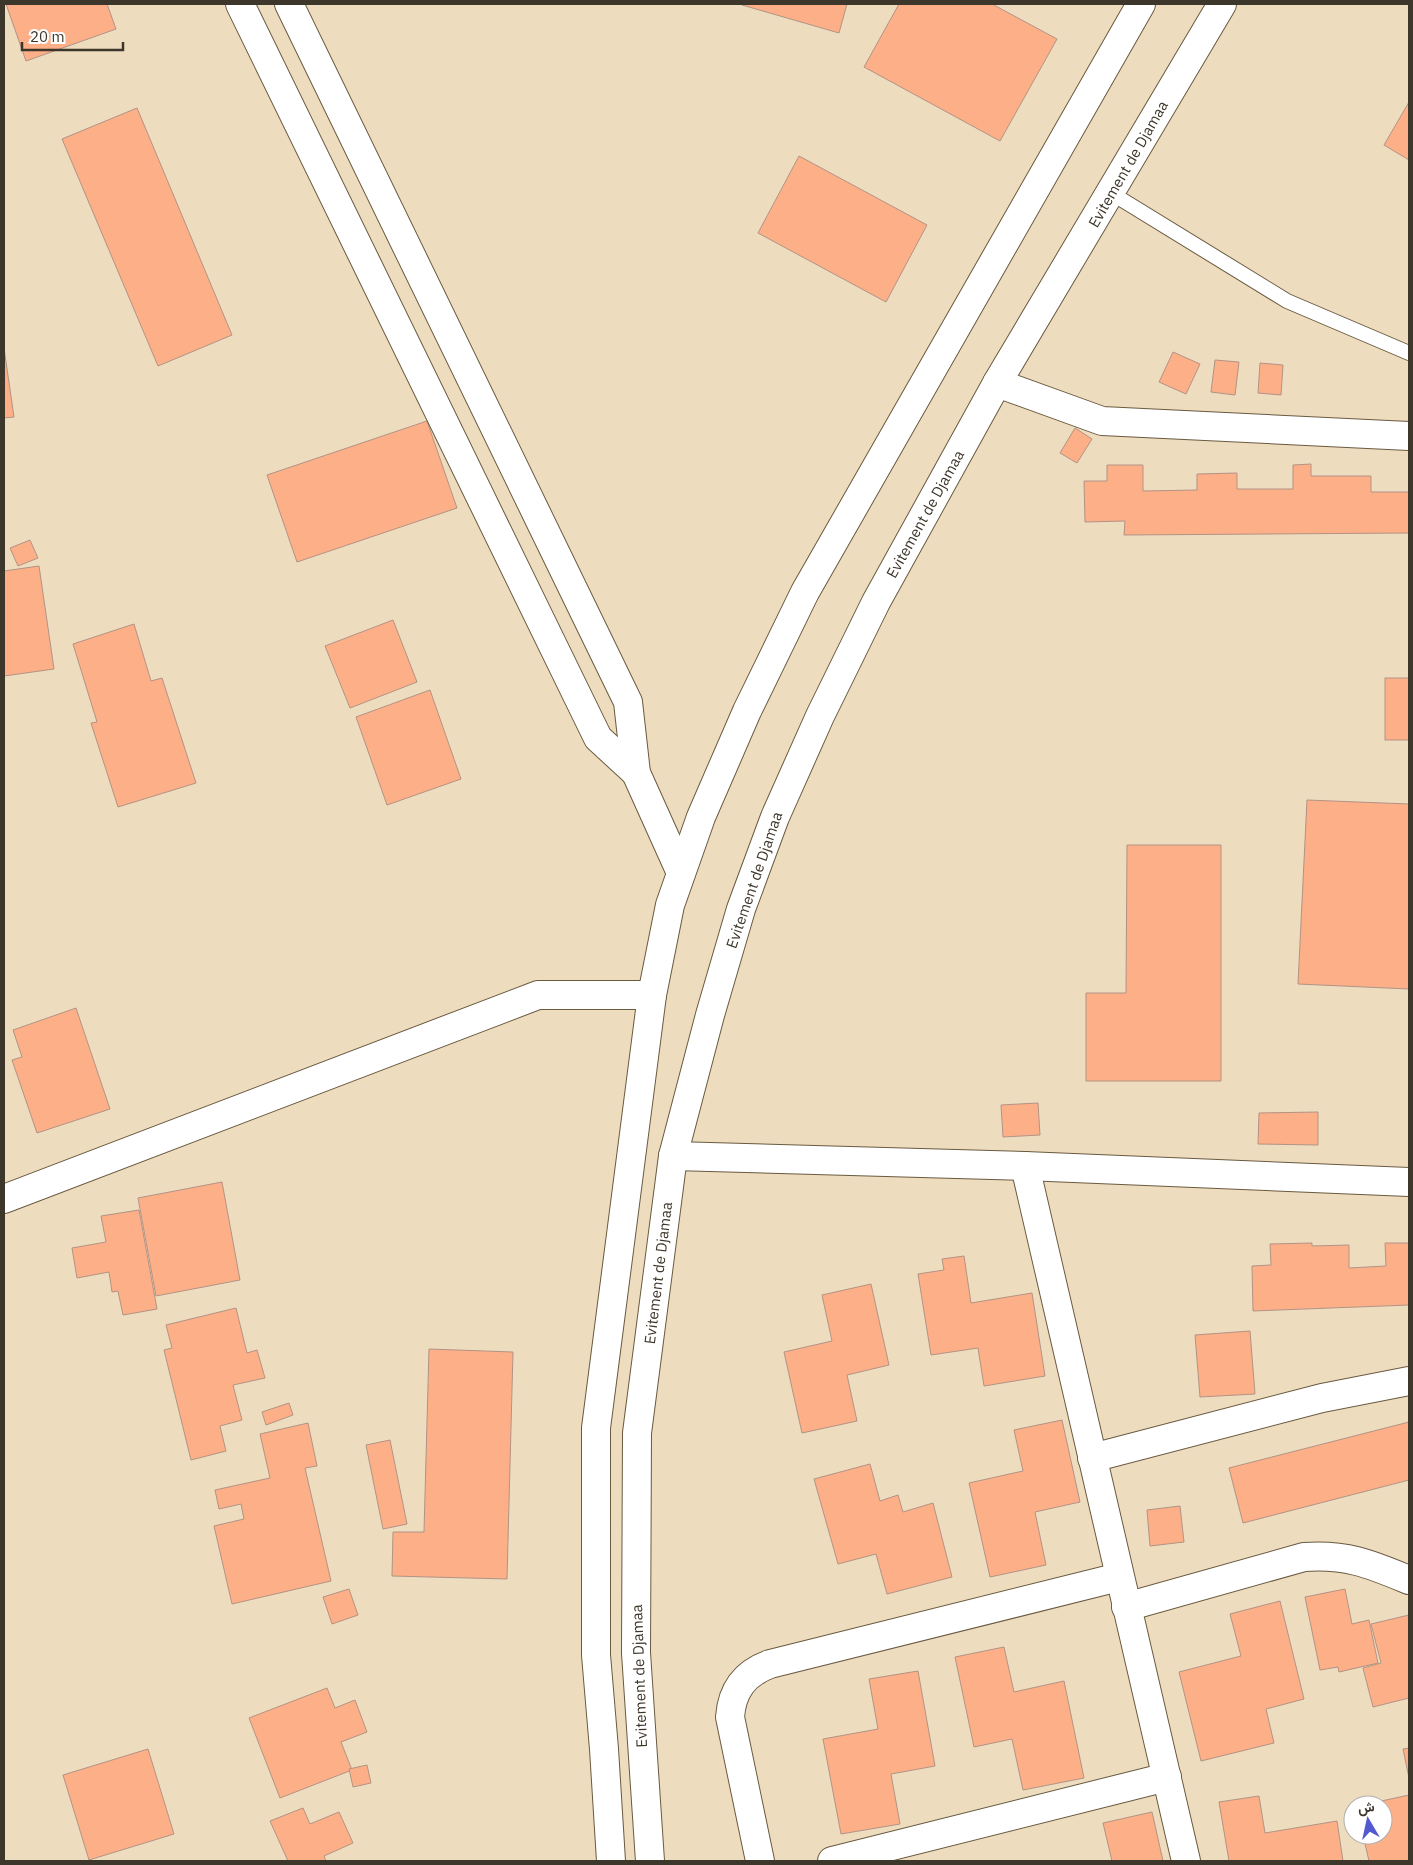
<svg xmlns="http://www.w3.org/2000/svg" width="1413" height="1865" font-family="'IBM Plex Sans',Vazirmatn,sans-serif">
	<rect width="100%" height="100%" fill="#eedcbf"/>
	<g fill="#fdaf88" stroke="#b29384">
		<polygon points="6,4 107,4 116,29 26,61"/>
		<polygon points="743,4 847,4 839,33 742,5"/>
		<polygon points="899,4 992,4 1057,39 1000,141 864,67"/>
		<polygon points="1409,102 1409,160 1384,145"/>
		<polygon points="137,108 232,335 158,366 62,139"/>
		<polygon points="799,156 927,225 886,302 758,233"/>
		<polygon points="4,348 14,417 4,418"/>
		<polygon points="1173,352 1200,364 1186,394 1159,382"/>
		<polygon points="1215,360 1239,362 1235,395 1211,392"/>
		<polygon points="1260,363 1283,365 1281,395 1258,393"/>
		<polygon points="427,421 457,508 297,562 267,475"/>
		<polygon points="1075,428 1092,439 1077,463 1060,453"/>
		<polygon points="1311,464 1311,476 1371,476 1371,492 1409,492 1409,533 1124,535 1125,521 1085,522 1084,481 1107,481 1107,465 1143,465 1143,491 1197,490 1197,474 1237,473 1237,489 1293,489 1293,465"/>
		<polygon points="30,540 38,558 18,566 10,548"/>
		<polygon points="39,566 54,669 4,676 4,571"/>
		<polygon points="393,620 417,682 350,708 325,646"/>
		<polygon points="134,624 151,681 162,678 196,783 118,807 91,723 97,722 73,644"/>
		<rect x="1385" y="678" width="24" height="62"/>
		<polygon points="430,690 461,779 387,805 356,717"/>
		<polygon points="1307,800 1409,804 1409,989 1298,984"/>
		<polygon points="1127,845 1221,845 1221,1081 1086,1081 1086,993 1126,993"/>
		<polygon points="76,1008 110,1109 37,1133 12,1060 22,1057 13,1030"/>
		<polygon points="1038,1103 1040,1135 1003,1137 1001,1105"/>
		<polygon points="1318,1112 1318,1145 1258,1144 1259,1113"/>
		<polygon points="222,1182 240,1280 156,1296 138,1198"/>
		<polygon points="139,1210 157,1309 123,1315 118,1291 112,1292 109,1272 77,1278 72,1248 106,1242 101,1216"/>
		<polygon points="1312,1243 1312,1246 1349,1245 1349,1268 1386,1266 1385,1243 1409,1243 1409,1305 1253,1311 1252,1266 1271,1265 1270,1244"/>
		<polygon points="964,1256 971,1303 1032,1293 1045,1376 984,1386 978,1348 931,1355 918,1274 944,1270 942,1259"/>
		<polygon points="871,1284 889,1365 847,1375 857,1421 802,1433 784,1352 832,1341 822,1295"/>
		<polygon points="236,1308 247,1353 257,1350 265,1378 233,1385 242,1420 220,1426 226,1451 191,1460 164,1350 172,1348 166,1325"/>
		<polygon points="1250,1331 1255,1394 1200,1397 1195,1335"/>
		<polygon points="429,1349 513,1352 507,1579 392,1576 393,1532 424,1532"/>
		<polygon points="289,1403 293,1415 266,1425 262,1412"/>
		<polygon points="1062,1420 1080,1502 1035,1512 1046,1565 990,1577 969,1483 1023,1471 1014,1430"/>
		<polygon points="1409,1422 1409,1480 1243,1523 1229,1468"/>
		<polygon points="308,1423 317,1466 305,1468 331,1581 232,1604 214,1526 244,1519 241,1504 219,1509 215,1490 270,1478 260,1434"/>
		<polygon points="390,1440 407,1524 383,1529 366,1445"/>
		<polygon points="870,1464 880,1501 898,1495 903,1512 933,1503 952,1577 887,1594 876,1554 838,1564 814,1479"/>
		<polygon points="1180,1506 1184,1542 1150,1546 1147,1510"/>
		<polygon points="349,1589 358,1615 332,1624 323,1597"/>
		<polygon points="1345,1589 1352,1624 1369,1620 1378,1663 1339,1672 1338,1667 1320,1670 1305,1597"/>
		<polygon points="1280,1601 1304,1699 1266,1709 1274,1743 1201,1761 1179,1672 1241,1656 1230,1614"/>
		<polygon points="1409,1615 1409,1698 1373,1707 1363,1668 1381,1663 1371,1624"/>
		<polygon points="1004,1647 1014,1692 1064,1681 1084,1778 1023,1790 1012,1739 974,1747 955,1657"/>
		<polygon points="918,1671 935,1766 891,1774 900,1824 841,1834 823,1739 878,1729 869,1679"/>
		<polygon points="327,1688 335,1708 355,1700 367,1732 341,1742 352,1770 280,1798 249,1718"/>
		<polygon points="1409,1748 1409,1778 1403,1749"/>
		<polygon points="148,1749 174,1834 89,1860 63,1775"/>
		<polygon points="367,1765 371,1783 353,1787 349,1769"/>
		<polygon points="1409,1795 1409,1861 1369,1861 1363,1835 1383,1835 1383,1805 1363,1805"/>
		<polygon points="1259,1796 1265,1833 1337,1821 1343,1861 1229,1861 1219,1802"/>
		<polygon points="303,1808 310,1824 339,1812 353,1843 324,1856 326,1861 288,1861 270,1821"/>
		<polygon points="1152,1812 1163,1861 1112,1861 1103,1823"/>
	</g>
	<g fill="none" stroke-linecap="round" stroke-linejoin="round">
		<g stroke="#695a40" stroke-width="16">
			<polyline id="service" points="1111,193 1287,301 1409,353"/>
		</g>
		<g stroke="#695a40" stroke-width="30">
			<g id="minor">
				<polyline points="240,4 598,738 636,773"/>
				<polyline points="289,4 628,702 636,773 681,873"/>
				<polyline points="997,383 1102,421 1409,436"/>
				<polyline points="1025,1166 1186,1861"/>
				<polyline points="4,1199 538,995 652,995"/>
				<polyline points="1092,1458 1322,1398 1409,1381"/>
				<path d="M1126,1607L1304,1557C1347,1554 1370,1564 1409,1580"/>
				<path d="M760,1861L730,1717C732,1690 745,1673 770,1664L1119,1577"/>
				<polyline points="832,1861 1167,1777"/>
			</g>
		</g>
		<g stroke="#695a40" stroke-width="30">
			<polyline id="tertiary" points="673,1156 1025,1166 1409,1182"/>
		</g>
		<g stroke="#695a40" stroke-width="30">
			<g id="primary">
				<polyline points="611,1861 604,1749 596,1655 596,1428 652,995 670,905 701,817 747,711 805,592 1141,4"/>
				<polyline points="650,1861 636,1653 637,1433 673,1156 710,1015 741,909 775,817 820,716 876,602 997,383 1222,4"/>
			</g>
		</g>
		<use href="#service" stroke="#fff" stroke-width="14"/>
		<use href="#minor" stroke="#fff" stroke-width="28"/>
		<use href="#tertiary" stroke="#fff" stroke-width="28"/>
		<use href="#primary" stroke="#fff" stroke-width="28"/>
	</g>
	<g text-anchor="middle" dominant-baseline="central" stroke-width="4" stroke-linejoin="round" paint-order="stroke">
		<g font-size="15" fill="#3d362a" stroke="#fff">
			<text transform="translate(1128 164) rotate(-60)">Evitement de Djamaa</text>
			<text transform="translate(925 514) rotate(-61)">Evitement de Djamaa</text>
			<text transform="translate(754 880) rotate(-71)">Evitement de Djamaa</text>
			<text transform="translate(658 1273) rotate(-83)">Evitement de Djamaa</text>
			<text transform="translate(639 1676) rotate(-92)">Evitement de Djamaa</text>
		</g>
	</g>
	<rect width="1413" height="1865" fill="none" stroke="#3d362a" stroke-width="10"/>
	<g transform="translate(1368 1820) rotate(351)"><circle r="24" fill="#ffffff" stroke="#b1afaa"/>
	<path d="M0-4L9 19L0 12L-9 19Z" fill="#535ad1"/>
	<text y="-8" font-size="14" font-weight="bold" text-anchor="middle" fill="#3d362a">ش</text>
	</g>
	<path d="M22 42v8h101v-8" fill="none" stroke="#3d362a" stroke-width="2.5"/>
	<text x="30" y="42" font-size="15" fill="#3d362a" stroke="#ffffff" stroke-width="4" paint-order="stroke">20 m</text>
</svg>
